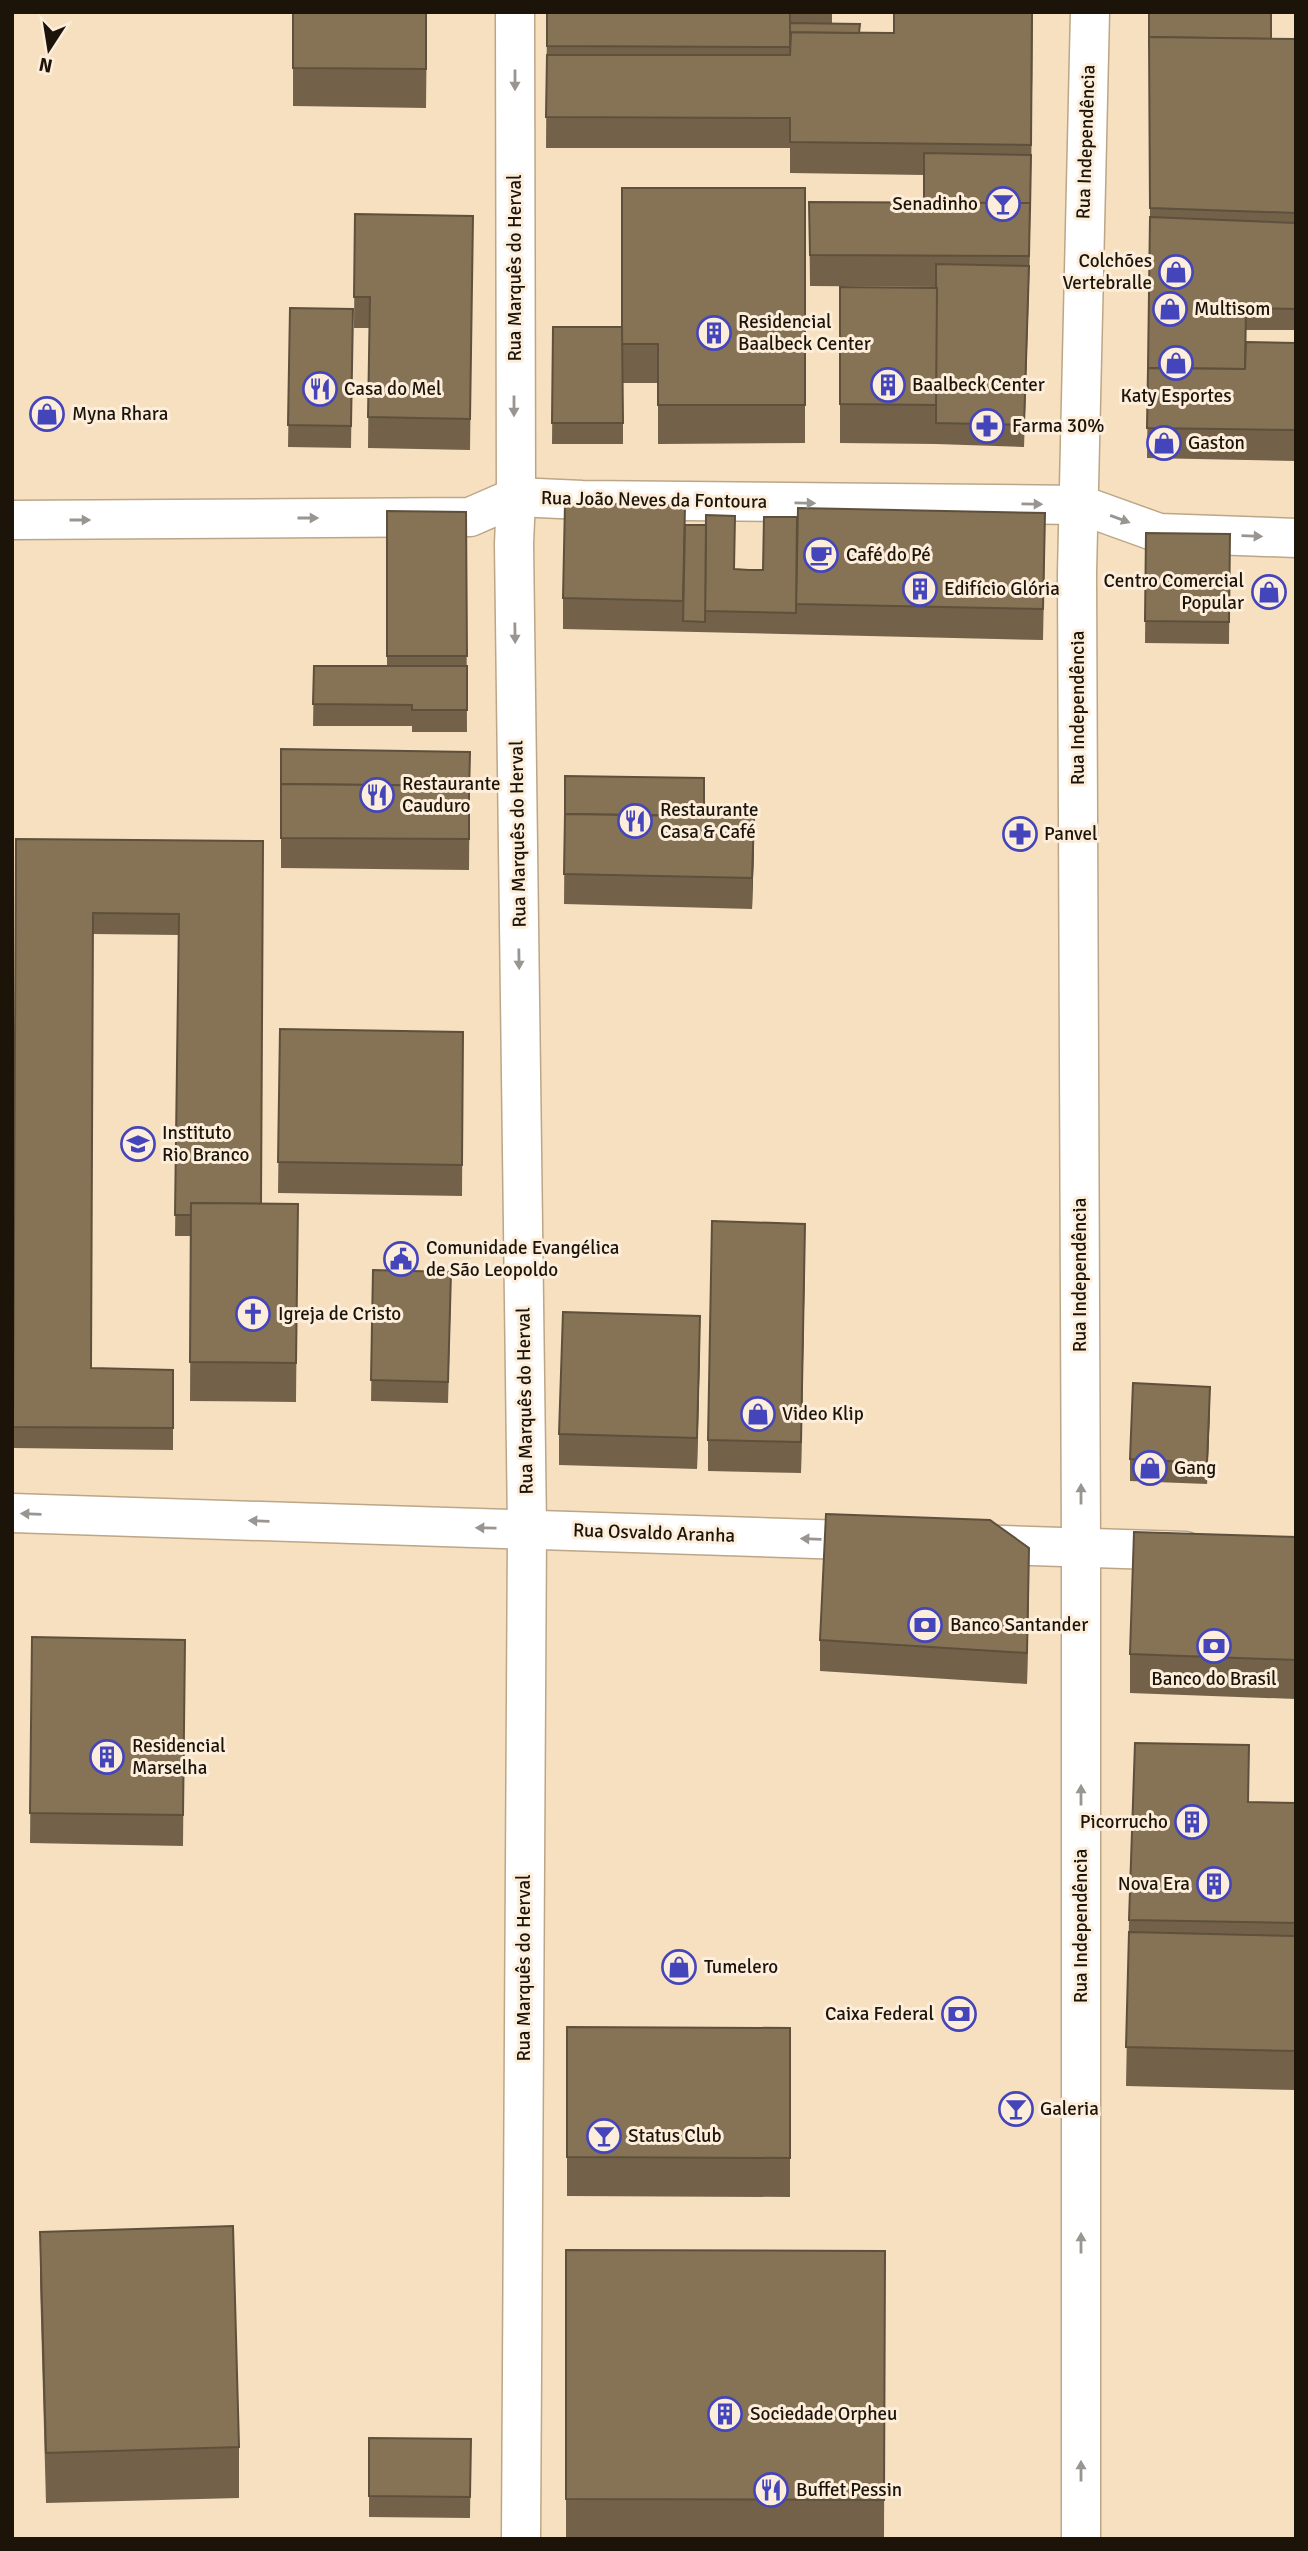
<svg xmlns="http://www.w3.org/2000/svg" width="1308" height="2551" font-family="Signika,sans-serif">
	<rect width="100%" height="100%" fill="#f7e0c0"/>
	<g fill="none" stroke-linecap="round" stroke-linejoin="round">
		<g stroke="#bca687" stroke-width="41">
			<polyline id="street" points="516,497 582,500 1081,505 1159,533 1296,538"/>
		</g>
		<g stroke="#bca687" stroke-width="41">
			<g id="secondary">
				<polyline points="515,12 516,497 514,544 527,1529 521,2539"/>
				<polyline points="12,520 470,517 516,497"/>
				<polyline points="12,1513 877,1541"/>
				<polyline points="973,1544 1185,1551"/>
				<polyline points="1081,2539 1081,1547 1077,573 1090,12"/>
			</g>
		</g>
		<use href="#street" stroke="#fff" stroke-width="38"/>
		<use href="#secondary" stroke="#fff" stroke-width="38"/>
	</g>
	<g fill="#736249">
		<polygon points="293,12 427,12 426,108 293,106"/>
		<polygon points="547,12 832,12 832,23 859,33 894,33 1033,12 1030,234 1024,447 936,444 840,443 840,287 936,288 936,287 810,286 809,202 924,203 924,175 790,173 790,148 546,148"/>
		<polygon points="1149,12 1271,39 1296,39 1296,330 1246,330 1246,342 1296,343 1296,461 1147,458 1150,223"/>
		<polygon points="805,188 805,443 658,444 658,383 623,383 623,444 552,444 553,327 622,327"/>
		<polygon points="355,214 473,216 470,450 368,448 369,328 354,328"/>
		<polygon points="290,308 353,309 351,448 288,447"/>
		<polygon points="387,511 466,512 467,732 412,732 412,726 313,726 314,666 387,666"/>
		<polygon points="685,525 734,569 763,570 1045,544 1043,640 563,629 563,598"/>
		<polygon points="1146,533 1230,534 1229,644 1145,643"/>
		<polygon points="470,752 469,870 281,868 281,784"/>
		<polygon points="565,776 704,816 754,848 752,909 564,904"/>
		<polygon points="16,839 263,841 261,1204 298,1204 296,1402 190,1401 191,1236 175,1236 179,935 93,934 91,1368 173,1370 173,1450 13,1448"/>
		<polygon points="280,1029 463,1032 462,1196 278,1193"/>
		<polygon points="805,1254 801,1473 708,1471 708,1440"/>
		<polygon points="373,1270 451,1294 448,1403 371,1401"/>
		<polygon points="700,1347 697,1469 559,1465 559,1434"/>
		<polygon points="1210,1408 1207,1484 1130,1481 1130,1459"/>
		<polygon points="1296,1537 1296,1699 1130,1693 1130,1654"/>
		<polygon points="1029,1579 1027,1684 820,1671 820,1640"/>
		<polygon points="32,1637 185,1640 183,1846 30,1843"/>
		<polygon points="1249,1802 1296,1803 1296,2090 1126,2086 1129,1920"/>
		<polygon points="567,2027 790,2028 790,2197 567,2196"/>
		<polygon points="40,2232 239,2447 239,2498 46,2503 40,2283"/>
		<polygon points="566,2250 885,2251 884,2539 566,2538"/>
		<polygon points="369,2438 471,2439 470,2518 369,2517"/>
	</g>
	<g fill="#5e503c">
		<polygon points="1033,12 1031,176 1029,287 1024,447 1030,203 1030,212"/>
		<polygon points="754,817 754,848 752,909 752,878"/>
		<polygon points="805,1224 805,1254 801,1473 801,1442"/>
		<polygon points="700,1316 700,1347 697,1469 697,1438"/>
		<polygon points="1210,1387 1210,1408 1207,1484 1207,1463"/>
		<polygon points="1029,1548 1029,1579 1027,1684 1027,1653"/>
	</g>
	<g fill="#867255" stroke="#5e503c" stroke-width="2">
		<polygon points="293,12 426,12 426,69 293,68"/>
		<polygon points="547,12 790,12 790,47 547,46"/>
		<polygon points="894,12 1032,12 1031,145 790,142 790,118 546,117 547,55 790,55 791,32 894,33"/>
		<polygon points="1149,12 1271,12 1271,39 1149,37 1149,47"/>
		<polygon points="790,23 860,24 859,33 791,32 790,42"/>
		<polygon points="1149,37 1296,39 1296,213 1150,208"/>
		<polygon points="924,153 1031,155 1030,212 1030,203 924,203"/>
		<polygon points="622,188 805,188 805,405 658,405 658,344 622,344"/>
		<polygon points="809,202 1030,203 1029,256 810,255"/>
		<polygon points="355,214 473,216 470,419 368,417 370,297 354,297"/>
		<polygon points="1150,217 1296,223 1296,309 1246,308 1245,369 1148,368"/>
		<polygon points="936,264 1029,266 1024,425 936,423"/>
		<polygon points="840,287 937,288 936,405 840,404"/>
		<polygon points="290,308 353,309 351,426 288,425"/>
		<polygon points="553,327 622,327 623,423 552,423"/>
		<polygon points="1246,342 1296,343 1296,430 1147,428 1148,368 1245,369"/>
		<polygon points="565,503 685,505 683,601 563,598"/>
		<polygon points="798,508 1045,513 1043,609 796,604"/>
		<polygon points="387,511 466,512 467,656 387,656"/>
		<polygon points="706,515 735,516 734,569 749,570 763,570 764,517 797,517 796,613 705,611"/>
		<polygon points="685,525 706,525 705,622 683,621"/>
		<polygon points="1146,533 1230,534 1229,622 1145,621"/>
		<polygon points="314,666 467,666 467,710 412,710 412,705 313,704"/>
		<polygon points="281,749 470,752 469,794 469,786 281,784"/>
		<polygon points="565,776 704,778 704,816 565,814"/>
		<polygon points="281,784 469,786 469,839 281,838"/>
		<polygon points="565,814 754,817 752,878 564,874"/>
		<polygon points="16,839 263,841 261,1204 191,1203 191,1215 175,1215 179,914 93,913 91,1368 173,1370 173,1428 13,1427"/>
		<polygon points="280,1029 463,1032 462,1165 278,1162"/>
		<polygon points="191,1203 298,1204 296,1363 190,1362"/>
		<polygon points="712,1221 805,1224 801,1442 708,1440"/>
		<polygon points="373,1270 451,1272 448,1382 371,1380"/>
		<polygon points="563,1312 700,1316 697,1438 559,1434"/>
		<polygon points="1133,1383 1210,1387 1207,1463 1130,1459"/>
		<polygon points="826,1514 990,1520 1029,1548 1027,1653 820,1640"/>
		<polygon points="1134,1532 1296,1537 1296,1660 1130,1654"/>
		<polygon points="32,1637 185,1640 183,1815 30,1813"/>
		<polygon points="1135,1743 1249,1745 1248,1802 1296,1803 1296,1923 1129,1920"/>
		<polygon points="1129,1932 1296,1936 1296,2051 1126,2047"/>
		<polygon points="567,2027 790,2028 790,2158 567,2157"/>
		<polygon points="233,2226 239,2447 46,2453 40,2232"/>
		<polygon points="566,2250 885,2251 884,2500 566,2499"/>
		<polygon points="369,2438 471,2439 470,2497 369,2496"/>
	</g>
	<defs><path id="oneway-solid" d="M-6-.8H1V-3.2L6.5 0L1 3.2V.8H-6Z" transform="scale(1.75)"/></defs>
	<g fill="#999590">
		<use href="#oneway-solid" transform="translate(515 80) rotate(90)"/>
		<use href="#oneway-solid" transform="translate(514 406) rotate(90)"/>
		<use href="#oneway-solid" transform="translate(805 503) rotate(1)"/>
		<use href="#oneway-solid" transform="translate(1032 504) rotate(1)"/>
		<use href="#oneway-solid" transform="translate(308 518)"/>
		<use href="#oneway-solid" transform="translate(1120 519) rotate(20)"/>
		<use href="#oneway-solid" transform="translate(80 520)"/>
		<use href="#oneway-solid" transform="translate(1252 536) rotate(2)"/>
		<use href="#oneway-solid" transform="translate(515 633) rotate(89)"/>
		<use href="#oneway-solid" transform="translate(519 959) rotate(89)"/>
		<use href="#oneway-solid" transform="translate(1081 1494) rotate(-90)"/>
		<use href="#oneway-solid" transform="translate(31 1514) rotate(-178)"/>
		<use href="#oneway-solid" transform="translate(259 1521) rotate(-178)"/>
		<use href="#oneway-solid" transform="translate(486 1528) rotate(-179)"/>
		<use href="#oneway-solid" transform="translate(811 1539) rotate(-178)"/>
		<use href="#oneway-solid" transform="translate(1081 1795) rotate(-90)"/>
		<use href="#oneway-solid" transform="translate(1081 2243) rotate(-90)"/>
		<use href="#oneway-solid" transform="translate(1081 2471) rotate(-90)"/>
	</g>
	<defs>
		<g id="bar-ring" transform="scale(1.75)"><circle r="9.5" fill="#fceedb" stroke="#4545bb" stroke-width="1.5"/><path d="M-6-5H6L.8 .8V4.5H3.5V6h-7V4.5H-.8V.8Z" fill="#4545bb"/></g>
		<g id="shop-ring" transform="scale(1.75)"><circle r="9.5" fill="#fceedb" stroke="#4545bb" stroke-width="1.5"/><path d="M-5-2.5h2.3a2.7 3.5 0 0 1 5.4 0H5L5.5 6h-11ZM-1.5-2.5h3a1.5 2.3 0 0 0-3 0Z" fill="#4545bb"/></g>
		<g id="building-ring" transform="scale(1.75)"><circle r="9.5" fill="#fceedb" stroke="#4545bb" stroke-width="1.5"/><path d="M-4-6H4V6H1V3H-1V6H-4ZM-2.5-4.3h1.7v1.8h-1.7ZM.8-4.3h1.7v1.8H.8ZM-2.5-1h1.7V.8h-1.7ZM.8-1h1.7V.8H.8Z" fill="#4545bb"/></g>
		<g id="restaurant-ring" transform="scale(1.75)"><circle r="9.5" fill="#fceedb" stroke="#4545bb" stroke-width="1.5"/><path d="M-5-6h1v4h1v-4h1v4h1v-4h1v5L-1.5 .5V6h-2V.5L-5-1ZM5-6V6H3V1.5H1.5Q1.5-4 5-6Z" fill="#4545bb"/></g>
		<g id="pharmacy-ring" transform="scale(1.75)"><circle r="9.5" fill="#fceedb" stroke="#4545bb" stroke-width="1.5"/><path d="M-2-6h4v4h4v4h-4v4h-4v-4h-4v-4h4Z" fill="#4545bb"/></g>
		<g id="cafe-ring" transform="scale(1.75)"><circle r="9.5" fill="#fceedb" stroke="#4545bb" stroke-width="1.5"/><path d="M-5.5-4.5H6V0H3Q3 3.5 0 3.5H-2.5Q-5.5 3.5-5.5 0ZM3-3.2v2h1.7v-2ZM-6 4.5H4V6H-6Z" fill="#4545bb"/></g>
		<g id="school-ring" transform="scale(1.75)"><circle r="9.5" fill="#fceedb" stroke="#4545bb" stroke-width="1.5"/><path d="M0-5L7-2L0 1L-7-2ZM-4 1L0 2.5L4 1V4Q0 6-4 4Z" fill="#4545bb"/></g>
		<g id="civic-ring" transform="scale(1.75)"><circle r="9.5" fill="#fceedb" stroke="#4545bb" stroke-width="1.5"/><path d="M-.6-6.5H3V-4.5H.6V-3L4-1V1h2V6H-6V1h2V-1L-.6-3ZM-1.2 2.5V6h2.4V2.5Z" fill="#4545bb"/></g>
		<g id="church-ring" transform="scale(1.75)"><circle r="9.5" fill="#fceedb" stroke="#4545bb" stroke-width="1.5"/><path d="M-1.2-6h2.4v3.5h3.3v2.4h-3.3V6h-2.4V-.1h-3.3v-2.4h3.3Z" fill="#4545bb"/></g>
		<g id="bank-ring" transform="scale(1.75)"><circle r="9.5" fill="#fceedb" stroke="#4545bb" stroke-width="1.5"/><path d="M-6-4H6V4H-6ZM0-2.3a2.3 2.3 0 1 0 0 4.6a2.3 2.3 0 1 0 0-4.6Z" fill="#4545bb"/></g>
	</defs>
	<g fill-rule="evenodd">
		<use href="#bar-ring" x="1003" y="204"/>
		<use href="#shop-ring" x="1176" y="272"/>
		<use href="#shop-ring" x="1170" y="309"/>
		<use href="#building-ring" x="714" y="333"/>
		<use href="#shop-ring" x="1176" y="363"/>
		<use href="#building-ring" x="888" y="385"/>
		<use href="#restaurant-ring" x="320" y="389"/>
		<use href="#shop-ring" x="47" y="414"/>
		<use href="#pharmacy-ring" x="987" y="426"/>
		<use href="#shop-ring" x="1164" y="443"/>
		<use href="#cafe-ring" x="821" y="555"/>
		<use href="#building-ring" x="920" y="589"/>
		<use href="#shop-ring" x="1269" y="592"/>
		<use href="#restaurant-ring" x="377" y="795"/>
		<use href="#restaurant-ring" x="635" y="821"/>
		<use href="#pharmacy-ring" x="1020" y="834"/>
		<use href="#school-ring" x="138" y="1144"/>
		<use href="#civic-ring" x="401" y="1259"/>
		<use href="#church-ring" x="253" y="1314"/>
		<use href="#shop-ring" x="758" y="1414"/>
		<use href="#shop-ring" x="1150" y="1468"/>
		<use href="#bank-ring" x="925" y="1625"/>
		<use href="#bank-ring" x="1214" y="1646"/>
		<use href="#building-ring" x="107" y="1757"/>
		<use href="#building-ring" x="1192" y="1822"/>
		<use href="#building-ring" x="1214" y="1884"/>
		<use href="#shop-ring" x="679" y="1967"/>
		<use href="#bank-ring" x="959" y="2014"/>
		<use href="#bar-ring" x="1016" y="2109"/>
		<use href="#bar-ring" x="604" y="2136"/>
		<use href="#building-ring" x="725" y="2414"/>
		<use href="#restaurant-ring" x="771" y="2490"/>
	</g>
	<g text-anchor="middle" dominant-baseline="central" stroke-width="6" stroke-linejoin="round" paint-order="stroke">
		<g font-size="19" fill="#1c1409" stroke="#fceedb">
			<text transform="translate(1086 142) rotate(-88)">Rua Independência</text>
			<text transform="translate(515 268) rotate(-90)">Rua Marquês do Herval</text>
			<text transform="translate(654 500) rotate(1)">Rua João Neves da Fontoura</text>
			<text transform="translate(1078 708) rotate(-90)">Rua Independência</text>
			<text transform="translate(518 834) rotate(-91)">Rua Marquês do Herval</text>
			<text transform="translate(1080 1275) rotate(-90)">Rua Independência</text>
			<text transform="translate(525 1401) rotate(-91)">Rua Marquês do Herval</text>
			<text transform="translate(654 1533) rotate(2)">Rua Osvaldo Aranha</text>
			<text transform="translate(1081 1926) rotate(-90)">Rua Independência</text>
			<text transform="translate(524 1968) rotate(-90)">Rua Marquês do Herval</text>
		</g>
		<g font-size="19" fill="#1c1409" stroke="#fceedb" text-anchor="start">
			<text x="978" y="204" text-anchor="end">Senadinho</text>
			<text x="1152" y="261" text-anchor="end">Colchões<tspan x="1152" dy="22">Vertebralle</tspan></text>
			<text x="1194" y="309">Multisom</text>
			<text x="738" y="322">Residencial<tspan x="738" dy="22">Baalbeck Center</tspan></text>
			<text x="912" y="385">Baalbeck Center</text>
			<text x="344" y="389">Casa do Mel</text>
			<text x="1176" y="396" text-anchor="middle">Katy Esportes</text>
			<text x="72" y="414">Myna Rhara</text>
			<text x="1012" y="426">Farma 30%</text>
			<text x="1188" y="443">Gaston</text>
			<text x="846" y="555">Café do Pé</text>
			<text x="1244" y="581" text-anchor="end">Centro Comercial<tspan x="1244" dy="22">Popular</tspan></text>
			<text x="944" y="589">Edifício Glória</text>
			<text x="402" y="784">Restaurante<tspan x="402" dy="22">Cauduro</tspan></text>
			<text x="660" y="810">Restaurante<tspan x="660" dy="22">Casa &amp; Café</tspan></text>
			<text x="1044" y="834">Panvel</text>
			<text x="162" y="1133">Instituto<tspan x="162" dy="22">Rio Branco</tspan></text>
			<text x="426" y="1248">Comunidade Evangélica<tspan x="426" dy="22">de São Leopoldo</tspan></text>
			<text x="278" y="1314">Igreja de Cristo</text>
			<text x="782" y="1414">Video Klip</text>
			<text x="1174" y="1468">Gang</text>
			<text x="950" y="1625">Banco Santander</text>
			<text x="1214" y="1679" text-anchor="middle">Banco do Brasil</text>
			<text x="132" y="1746">Residencial<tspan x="132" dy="22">Marselha</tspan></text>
			<text x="1168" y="1822" text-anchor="end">Picorrucho</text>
			<text x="1190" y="1884" text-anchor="end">Nova Era</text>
			<text x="704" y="1967">Tumelero</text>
			<text x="934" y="2014" text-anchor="end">Caixa Federal</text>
			<text x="1040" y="2109">Galeria</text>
			<text x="628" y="2136">Status Club</text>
			<text x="750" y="2414">Sociedade Orpheu</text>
			<text x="796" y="2490">Buffet Pessin</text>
		</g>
	</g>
	<rect width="1308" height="2551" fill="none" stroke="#1c1409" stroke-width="28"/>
	<g transform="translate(49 49) rotate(192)" stroke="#fceedb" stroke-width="5" paint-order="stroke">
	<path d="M0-5L12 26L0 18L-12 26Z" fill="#1c1409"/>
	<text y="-10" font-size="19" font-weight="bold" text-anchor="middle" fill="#1c1409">N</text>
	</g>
</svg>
